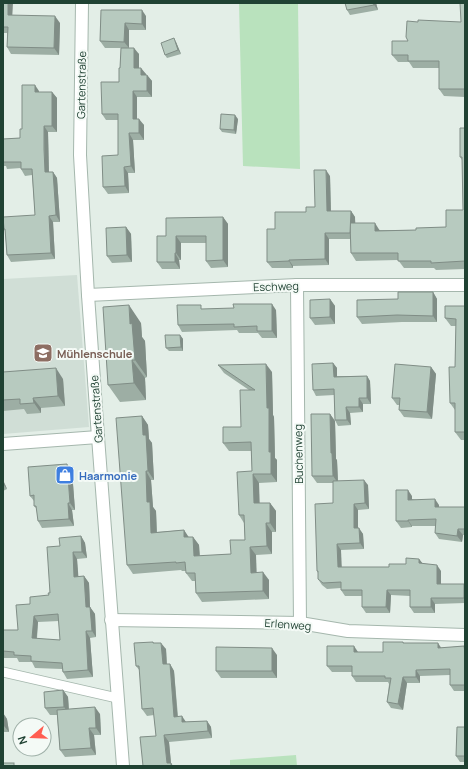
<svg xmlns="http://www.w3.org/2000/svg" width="468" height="769" font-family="Manrope,sans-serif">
	<rect width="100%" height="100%" fill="#e3eee7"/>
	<polygon fill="#d0ded6" points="77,275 89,427 3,434 3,279"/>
	<g fill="#b9e2bd">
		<polygon points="239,3 298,3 300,169 243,166"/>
		<polygon points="296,755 297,766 230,766 230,760"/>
	</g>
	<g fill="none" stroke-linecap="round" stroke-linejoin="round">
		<g stroke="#a5b7ad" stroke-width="11">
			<polyline id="lane" points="3,672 117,698"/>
		</g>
		<g stroke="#a5b7ad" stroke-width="14">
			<g id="street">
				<polyline points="82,3 80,155 88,295 98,437 123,766"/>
				<polyline points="297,285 300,623"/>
				<polyline points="88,295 297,285 465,285"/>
				<polyline points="3,444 98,437"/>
				<polyline points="111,620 300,623 348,631 465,635"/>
			</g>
		</g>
		<use href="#lane" stroke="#fff" stroke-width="9"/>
		<use href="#street" stroke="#fff" stroke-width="12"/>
	</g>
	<g fill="#9daea4" fill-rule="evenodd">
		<polygon points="3,3 12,15 60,23 59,55 11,54 7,47 7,33 3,33"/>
		<polygon points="376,3 378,10 350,15 347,10"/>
		<polygon points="465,3 465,97 444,96 439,89 439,68 413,68 409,62 398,62 392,55 408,41 418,22 461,22"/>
		<polygon points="101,10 146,16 146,30 129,30 129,48 139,54 139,68 146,74 146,75 147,75 152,81 152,97 137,97 137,119 144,125 144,140 133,140 135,173 128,173 129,193 108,194 103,187 118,155 118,120 106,120 102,114 119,82 120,68 121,48 105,48 100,41"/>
		<polygon points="176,42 181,54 167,58 165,55"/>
		<polygon points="39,91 39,92 52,92 57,98 57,132 48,132 49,172 53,172 57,178 60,222 53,222 55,259 11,262 7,255 5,231 4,229 35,215 32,175 25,176 21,169 21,168 7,169 6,166 3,166 3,139 20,138"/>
		<polygon points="238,119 236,134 222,132 220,129"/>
		<polygon points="465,128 465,269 436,270 434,268 404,268 398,260 356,261 351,253 350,239 329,239 329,265 293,266 293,268 272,268 267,262 275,229 315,207 330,176 331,211 351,211 355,217 355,223 380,230 416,230 446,227 463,210 462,160 460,157"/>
		<polygon points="223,217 228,224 228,267 211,268 206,261 206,243 181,243 181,260 179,260 180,269 162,269 157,262 166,236"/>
		<polygon points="126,227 131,234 132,262 112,263 107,256"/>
		<polygon points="433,292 437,299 437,322 402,322 362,324 357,317 398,299"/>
		<polygon points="330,299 335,306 335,324 315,325 310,318"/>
		<polygon points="465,306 465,440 461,440 455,432 455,410 450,403 455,367 456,326 451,326 445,318"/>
		<polygon points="203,309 276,310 277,338 262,338 258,333 239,333 237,330 182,332 178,325"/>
		<polygon points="141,323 142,337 145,341 147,377 145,378 146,400 120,402 108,385"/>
		<polygon points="180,335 183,339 183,351 169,351 166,348"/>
		<polygon points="333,363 337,368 337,376 367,376 370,381 371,404 363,404 363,412 350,413 351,425 338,426 335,420 334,395 316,396 313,390"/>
		<polygon points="218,365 272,372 273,415 274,417 275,458 277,460 277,482 259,483 259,503 270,503 276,511 276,532 272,532 272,554 256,555 256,572 269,580 269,599 202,602 196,593 195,581 192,581 186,573 186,571 182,571 181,570 133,574 127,565 142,416 148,425 149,439 152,443 154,480 151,480 153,507 156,511 157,532 184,530 188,537 193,537 199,545 200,556 231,554 245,540 244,523 239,515 252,471 251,451 229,451 223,443 241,427 249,390 224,373"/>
		<polygon points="431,367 436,374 432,419 404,417 399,410 399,405 397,405 392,398"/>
		<polygon points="3,372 63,379 65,406 41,408 41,413 27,414 24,409 3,411"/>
		<polygon points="330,414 335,421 336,459 337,460 338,481 368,485 369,509 358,510 358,528 363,534 364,549 341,550 341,567 389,567 406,564 419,559 423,564 441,571 441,584 464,584 465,586 465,603 435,604 435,613 414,613 410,607 410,596 391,595 390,613 366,613 362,607 362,596 345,596 341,590 341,588 327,589 322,585 318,579 318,573 317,571 333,503 333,483 317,483 312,476"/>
		<polygon points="72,471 75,510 72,510 74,526 42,528 38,521 37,509 34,506 34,501 30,496"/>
		<polygon points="3,480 7,489 3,491"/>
		<polygon points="412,496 412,499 439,505 439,507 465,507 465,535 463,535 462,542 439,539 435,533 435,526 412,526 412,527 401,528 396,521"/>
		<path d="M81,536L85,543L87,558L77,559L78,577L84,576L89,583L90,607L95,614L96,637L90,638L93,677L67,679L63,672L62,669L35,668L32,662H19L17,658H3V630H18L30,604L49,595L60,546ZM59,621L60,640L37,639L38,622Z"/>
		<polygon points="153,642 154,643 166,649 167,664 170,664 174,671 178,716 186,722 207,721 211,727 212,738 169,742 171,763 173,766 143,766 156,736 154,715 147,716 142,709 140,671 136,666"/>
		<polygon points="403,642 404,643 441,648 464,646 465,647 465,691 454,691 450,685 450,675 420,676 420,683 407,683 403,710 391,708 387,702 389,684 388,682 356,682 352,676 352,672 332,672 327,666 358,652 383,652"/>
		<polygon points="277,655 277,678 221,678 216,671"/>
		<polygon points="63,690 68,697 69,709 100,714 101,735 94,735 96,755 65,757 60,750 57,715 50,715 45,708"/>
		<polygon points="3,713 7,719 9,732 3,732"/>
		<polygon points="465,727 465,762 460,762 456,756"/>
	</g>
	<g fill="#808d86">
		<polygon points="8,3 13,3 12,21 8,15"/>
		<polygon points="373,3 376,3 378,10 374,5"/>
		<polygon points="142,10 146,16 146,30 142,24"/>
		<polygon points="55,16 60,23 59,55 54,48"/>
		<polygon points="125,23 129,30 129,48 124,42"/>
		<polygon points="174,38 176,42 181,54 178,50"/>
		<polygon points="134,48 139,54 139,74 134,68"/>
		<polygon points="141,68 146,74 146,81 141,75"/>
		<polygon points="147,75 152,81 152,97 147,91"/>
		<polygon points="35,85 39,91 39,98 35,92"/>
		<polygon points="133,91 137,97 137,125 133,119"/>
		<polygon points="52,92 57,98 57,132 52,126"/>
		<polygon points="235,115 238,119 236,134 234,130"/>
		<polygon points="139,119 144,125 144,140 139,133"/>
		<polygon points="44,126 48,132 49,178 45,172"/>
		<polygon points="129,133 133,140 135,173 131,166"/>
		<polygon points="124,167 128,173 129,193 125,186"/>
		<polygon points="326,170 330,176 331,217 327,211"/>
		<polygon points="53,172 57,178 60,222 56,215"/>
		<polygon points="351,211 355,217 356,239 351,233"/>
		<polygon points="49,216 53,222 55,259 51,253"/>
		<polygon points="223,217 228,224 228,267 223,260"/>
		<polygon points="375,223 380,231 375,231"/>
		<polygon points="126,227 131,234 132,262 127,255"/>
		<polygon points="325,233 329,239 329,265 325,259"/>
		<polygon points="176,236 181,243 181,260 176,253"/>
		<polygon points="175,253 179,260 180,269 175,262"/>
		<polygon points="289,260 293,266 293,268 289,261"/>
		<polygon points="433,292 437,299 437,322 433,316"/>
		<polygon points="330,299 335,306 335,324 330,317"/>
		<polygon points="272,304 276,310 277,338 272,331"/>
		<polygon points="129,305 141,323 142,337 145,341 147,377 135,360 130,324"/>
		<polygon points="180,335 183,339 183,351 181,347"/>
		<polygon points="132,360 145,378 146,400 134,383"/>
		<polygon points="333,363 337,368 337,382 334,377"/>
		<polygon points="266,364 272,372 273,415 274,417 275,458 277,460 277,482 271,474 269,452 267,408"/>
		<polygon points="431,367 436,374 432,419 427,412"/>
		<polygon points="56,368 63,379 65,406 58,396"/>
		<polygon points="367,376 370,381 371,404 367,398"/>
		<polygon points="33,398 41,408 41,413 34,403"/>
		<polygon points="359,398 363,404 363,412 359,407"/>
		<polygon points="346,407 350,413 351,425 347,420"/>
		<polygon points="330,414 335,421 336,459 337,460 338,483 333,476 331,453"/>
		<polygon points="142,416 148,425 149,439 152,443 154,480 148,471 143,435"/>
		<polygon points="67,464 72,471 75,510 70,503"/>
		<polygon points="146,471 151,480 153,507 156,511 157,541 151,533 147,502"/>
		<polygon points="253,474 259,483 260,512 254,503"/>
		<polygon points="3,480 7,489 3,484"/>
		<polygon points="364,480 368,485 369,509 365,503"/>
		<polygon points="408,490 412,496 412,506 408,500"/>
		<polygon points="435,499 439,505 439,513 435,507"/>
		<polygon points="68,503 72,510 74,526 69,519"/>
		<polygon points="270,503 276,511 276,532 270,523"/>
		<polygon points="354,504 358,510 358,534 354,528"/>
		<polygon points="408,520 412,526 412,527 408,521"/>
		<polygon points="266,523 272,532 272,554 267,546"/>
		<polygon points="359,528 363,534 364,549 360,543"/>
		<polygon points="458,529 463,535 462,542 457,536"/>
		<polygon points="184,530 190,539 184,537"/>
		<polygon points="81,536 85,543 87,558 82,552"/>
		<polygon points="193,537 199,545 200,564 194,556"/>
		<polygon points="337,544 341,550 342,572 338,567"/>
		<polygon points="250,547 256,555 257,581 251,573"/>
		<polygon points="73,552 77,559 79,584 74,577"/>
		<polygon points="419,559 423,564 419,563"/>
		<polygon points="437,565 441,571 441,590 437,584"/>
		<polygon points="263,572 269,580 269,599 263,591"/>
		<polygon points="84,576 89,583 90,607 95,614 96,637 92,631 86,607"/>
		<polygon points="464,584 465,586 465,599 464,598"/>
		<polygon points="387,590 391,595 390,613 386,607"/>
		<polygon points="431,598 435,604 435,613 431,607"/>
		<polygon points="34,616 38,622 36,645 32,638"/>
		<polygon points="86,631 90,638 93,677 88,670"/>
		<polygon points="161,643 166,649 167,671 163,664"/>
		<polygon points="438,643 442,649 438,648"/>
		<polygon points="354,646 358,652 354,652"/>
		<polygon points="272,648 277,655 277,678 272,671"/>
		<polygon points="170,664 174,671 178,723 174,717"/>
		<polygon points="416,670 420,676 420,683 416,677"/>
		<polygon points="403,677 407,683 403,710 398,704"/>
		<polygon points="63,690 68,697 69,714 64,707"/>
		<polygon points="95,707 100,714 101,735 96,728"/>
		<polygon points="3,713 7,719 9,732 4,726"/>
		<polygon points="182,716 186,722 182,722"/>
		<polygon points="207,721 211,727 212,738 208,731"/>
		<polygon points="89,728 94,735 96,755 91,748"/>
		<polygon points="164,735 169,742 171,763 173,766 169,766 167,763"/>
	</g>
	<g fill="#b7cabf" stroke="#808d86" fill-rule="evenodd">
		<polygon points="3,3 8,3 8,15 55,16 54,48 7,47 8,27 3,27"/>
		<polygon points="345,3 373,3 374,5 347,10"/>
		<polygon points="460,3 465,3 465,89 439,89 439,61 408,61 408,55 392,55 392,41 408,41 406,37 407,21 418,22 418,20 461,22"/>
		<polygon points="101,10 142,10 142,24 125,23 124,42 100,41"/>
		<polygon points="174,38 178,50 165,55 161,43"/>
		<polygon points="121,48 134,48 134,68 141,68 141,75 147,75 147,91 133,91 133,119 139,119 139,133 129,133 131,166 124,167 125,186 103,187 102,156 118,155 118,114 102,114 101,82 119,82 119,68 120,68"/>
		<polygon points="22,85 35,85 35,92 52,92 52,126 44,126 44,149 45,172 53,172 56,215 49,216 51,253 7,255 5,229 4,229 3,217 35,215 32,169 21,169 21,162 3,162 3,139 20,138 20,129 22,129"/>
		<polygon points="221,114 235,115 234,130 220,129"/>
		<polygon points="460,128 465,128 465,261 431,263 431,261 398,261 398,253 351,253 350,223 375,223 375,231 416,230 416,228 446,227 446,210 463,210 462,157 460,157"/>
		<polygon points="314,170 326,170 327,211 351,211 350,233 325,233 325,259 289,260 289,261 267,262 267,229 275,229 275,212 306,212 306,207 315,207"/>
		<polygon points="223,217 223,260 206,261 206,236 176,236 176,253 175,253 175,262 157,262 157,236 166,236 166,218"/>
		<polygon points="126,227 127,255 107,256 106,228"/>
		<polygon points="398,292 433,292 433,316 397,315 357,317 357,300 398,299"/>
		<polygon points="330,299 330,317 310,318 310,300"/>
		<polygon points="233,304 272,304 272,331 257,331 257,326 234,327 234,324 178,325 177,305 201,305 201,309 234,308"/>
		<polygon points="129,305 130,324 132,323 135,360 132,360 134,383 108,385 103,307"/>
		<polygon points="445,306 465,306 465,432 455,432 455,403 450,403 449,367 455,367 456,319 445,318"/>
		<polygon points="165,335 180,335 181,347 166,348"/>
		<polygon points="333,363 334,377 367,376 367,398 359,398 359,407 346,407 347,420 335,420 334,389 313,390 312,364"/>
		<polygon points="266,364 267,408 269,408 269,452 271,452 271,474 253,474 254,503 270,503 270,523 266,523 267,546 250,547 251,573 263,572 263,591 196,593 195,573 186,573 185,562 176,563 176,562 127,565 116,418 142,416 143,435 146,435 148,471 146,471 147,502 150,502 151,533 184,530 184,537 193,537 194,556 231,554 230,540 245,540 244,515 239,515 237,472 252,471 251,442 223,443 223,427 241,427 240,390 255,390 218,365"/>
		<polygon points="395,364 431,367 427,412 399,410 400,398 392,398"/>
		<polygon points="56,368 58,396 33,398 34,403 20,404 20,399 3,400 3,372"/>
		<polygon points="311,414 330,414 331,453 332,453 333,476 312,476"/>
		<polygon points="67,464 70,503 68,503 69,519 38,521 36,506 34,506 34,495 30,496 28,467"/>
		<polygon points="364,480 365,503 354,504 354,528 359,528 360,543 337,544 338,567 389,567 389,564 406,564 406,558 419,559 419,563 437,565 437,584 464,584 464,598 431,598 431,607 410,607 410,590 387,590 386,607 362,607 362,590 341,590 341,582 323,583 318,579 318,571 317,571 315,504 333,503 333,481"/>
		<polygon points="396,490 408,490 408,500 435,499 435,507 465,507 465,529 458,529 457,536 435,533 436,519 408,520 408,521 396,521"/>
		<path d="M81,536L82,552H73L74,577L84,576L86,607H90L92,631H86L88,670L63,672L62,663L31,661V656L14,655V652L3,651V630H18L16,605L30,604V597L49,595L48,593H50L47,547L60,546L59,538ZM58,614L60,640L32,638L34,616Z"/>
		<polygon points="153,642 153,643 161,643 163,664 170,664 174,717 182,716 182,722 207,721 208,731 164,735 167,763 171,763 171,766 143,766 140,737 156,736 153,708 142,709 139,666 136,666 134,643"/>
		<polygon points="383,642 403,642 403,643 438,643 438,648 464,646 465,652 465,685 450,685 450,669 416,670 416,677 403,677 398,704 387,702 391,678 385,678 385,676 352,676 352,666 327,666 327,646 354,646 354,652 383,652"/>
		<polygon points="216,647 272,648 272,671 216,671"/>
		<polygon points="63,690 64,707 45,708 44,692"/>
		<polygon points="95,707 96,728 89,728 91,748 60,750 57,710"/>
		<polygon points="3,713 4,726 3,726"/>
		<polygon points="457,727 465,727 465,756 456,756"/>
		<rect x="3" y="763" width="11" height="3"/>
	</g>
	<defs>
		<g id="school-square" transform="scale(1)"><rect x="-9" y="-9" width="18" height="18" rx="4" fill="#8d6e63" stroke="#f4faf6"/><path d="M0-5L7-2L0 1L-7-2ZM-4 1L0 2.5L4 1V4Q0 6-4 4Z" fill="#fff"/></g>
		<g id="shop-square" transform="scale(1)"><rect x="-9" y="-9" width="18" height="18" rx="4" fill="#3f7fe0" stroke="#f4faf6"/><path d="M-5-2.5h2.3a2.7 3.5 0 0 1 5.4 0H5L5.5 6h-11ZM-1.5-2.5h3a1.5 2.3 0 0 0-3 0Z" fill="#fff"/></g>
	</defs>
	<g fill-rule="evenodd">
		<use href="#school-square" x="43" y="353"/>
		<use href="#shop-square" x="65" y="475"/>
	</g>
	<g text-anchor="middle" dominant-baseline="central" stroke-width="4" stroke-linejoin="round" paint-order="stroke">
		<g font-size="11" fill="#204233" stroke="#f4faf6">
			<text transform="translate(81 85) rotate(-89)">Gartenstraße</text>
			<text transform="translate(276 286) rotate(-2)">Eschweg</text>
			<text transform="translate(96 409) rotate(-94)">Gartenstraße</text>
			<text transform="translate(298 454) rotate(-91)">Buchenweg</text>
			<text transform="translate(288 624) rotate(4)">Erlenweg</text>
		</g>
		<g font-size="11" font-weight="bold" fill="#785e54" stroke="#f4faf6" text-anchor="start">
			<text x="57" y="353">Mühlenschule</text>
		</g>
		<g font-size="11" font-weight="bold" fill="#366cbe" stroke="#f4faf6" text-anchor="start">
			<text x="79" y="475">Haarmonie</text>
		</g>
	</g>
	<rect width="468" height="769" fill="none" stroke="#204233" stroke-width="8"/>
	<g transform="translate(32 737) rotate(251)"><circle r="19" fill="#f4faf6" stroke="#9fb0a8"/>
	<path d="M0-3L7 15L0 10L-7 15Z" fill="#ff5d50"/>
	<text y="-6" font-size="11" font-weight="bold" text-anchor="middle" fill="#204233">N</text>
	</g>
</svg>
